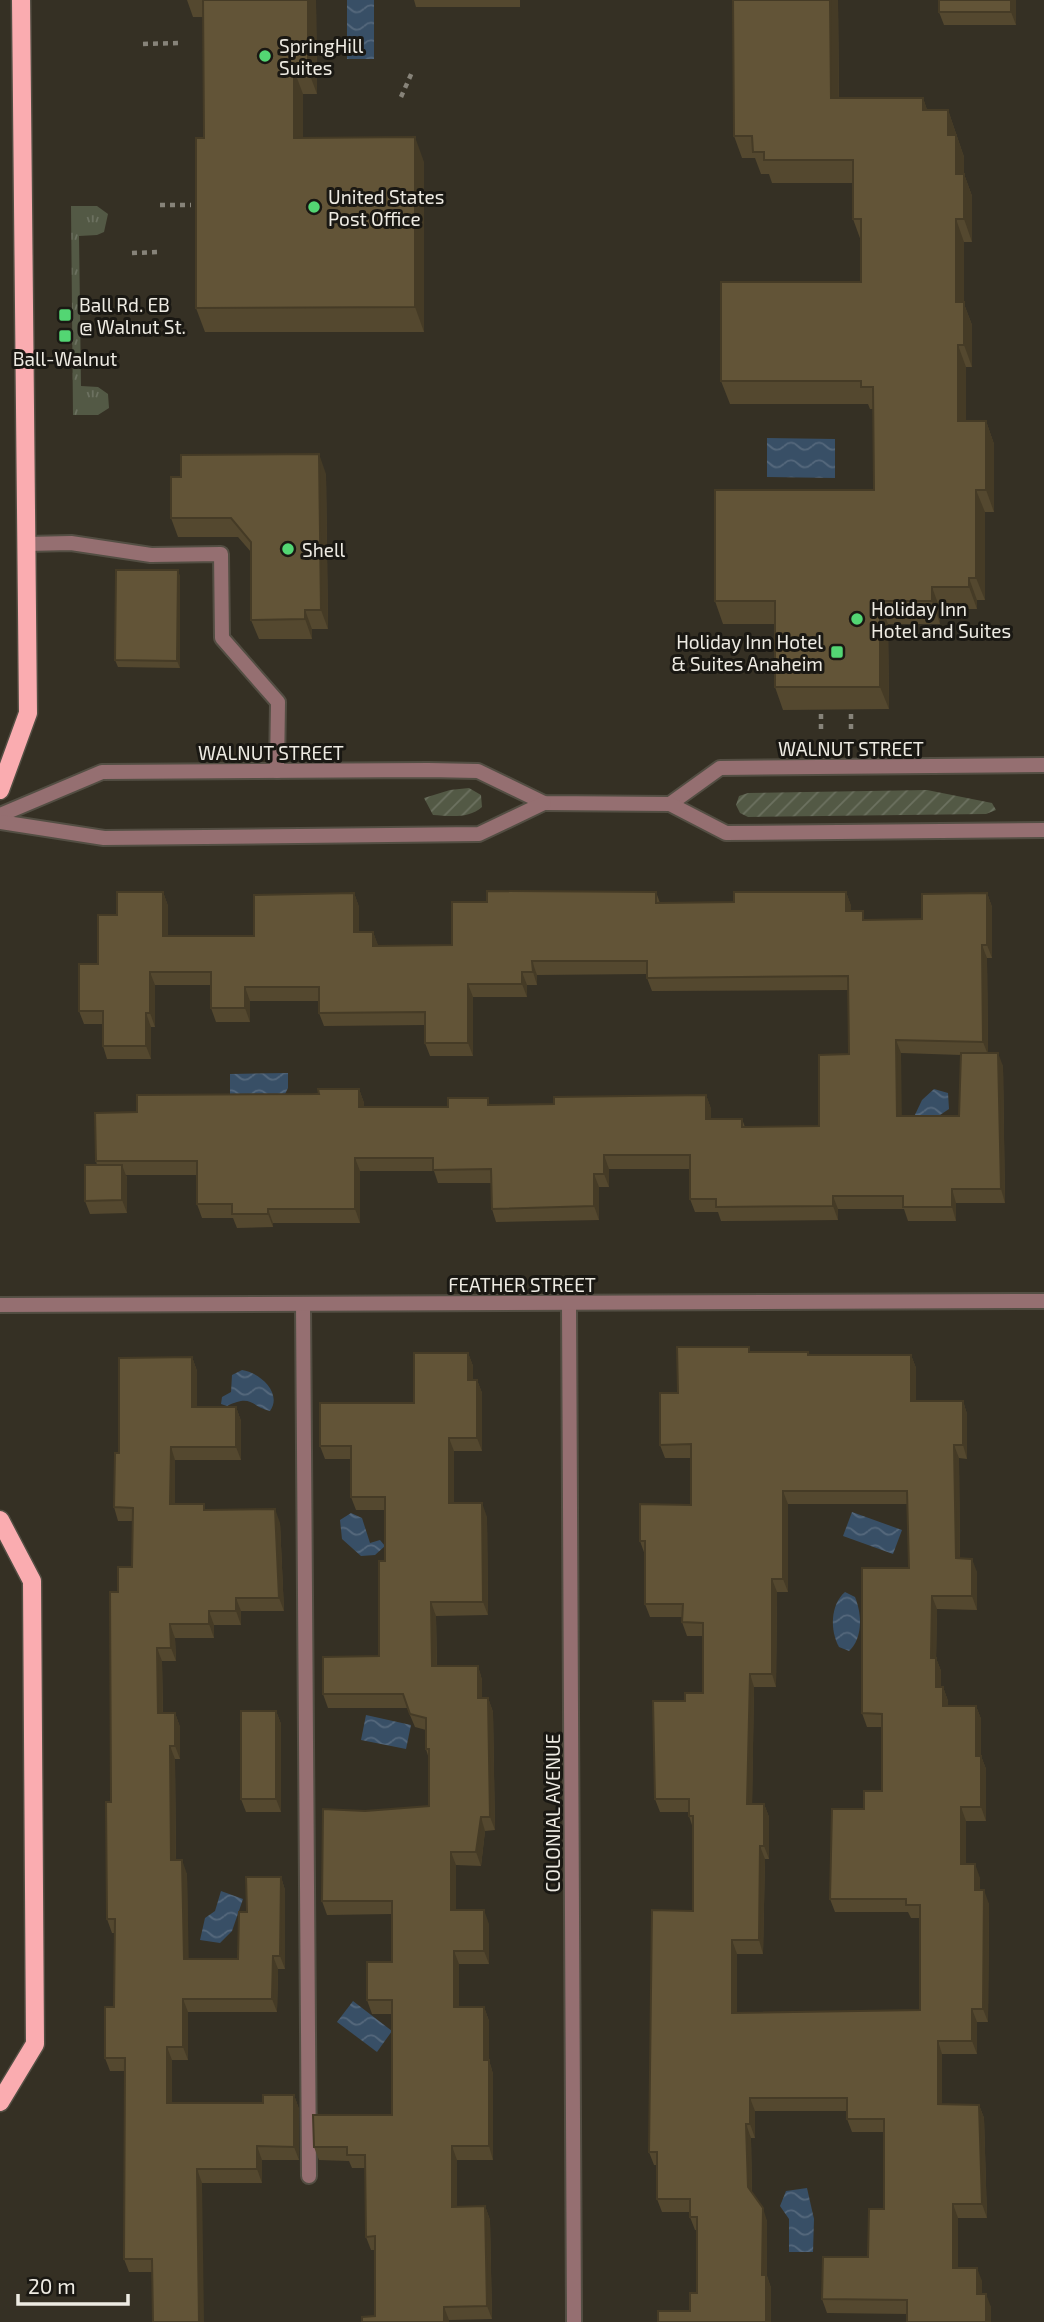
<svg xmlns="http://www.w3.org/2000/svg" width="1044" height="2322" font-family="'Exo 2',sans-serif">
	<defs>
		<pattern id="grass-tufts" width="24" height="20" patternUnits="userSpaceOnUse" patternTransform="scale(1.75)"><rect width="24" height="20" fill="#535945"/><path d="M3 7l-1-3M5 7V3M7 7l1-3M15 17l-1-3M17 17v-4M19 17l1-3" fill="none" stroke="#6c7160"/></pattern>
		<pattern id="garden-furrows" width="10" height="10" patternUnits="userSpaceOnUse" patternTransform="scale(1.75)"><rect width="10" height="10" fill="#535945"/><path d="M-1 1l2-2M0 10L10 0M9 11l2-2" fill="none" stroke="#6c7160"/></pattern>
		<pattern id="water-waves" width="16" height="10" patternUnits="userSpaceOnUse" patternTransform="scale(1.75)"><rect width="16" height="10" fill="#384f66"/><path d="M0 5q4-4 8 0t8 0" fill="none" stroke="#55687c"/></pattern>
	</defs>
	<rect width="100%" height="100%" fill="#353024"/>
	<polygon fill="url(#grass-tufts)" points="71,206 97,206 108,214 104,232 97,235 79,236 81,386 98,387 108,394 109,408 98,415 73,415"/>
	<g fill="url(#garden-furrows)">
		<path d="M469,788L481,795L482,807C469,819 449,816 433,815L424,798L450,790Z"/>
		<polygon points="927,790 992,803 996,810 986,814 748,817 740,813 736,805 739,796 748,793"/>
	</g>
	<g fill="url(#water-waves)">
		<rect x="347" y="0" width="27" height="59"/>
		<polygon points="767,438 835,439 835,478 767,477"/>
		<polygon points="288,1073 288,1088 279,1106 230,1103 230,1074"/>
		<polygon points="934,1089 948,1093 949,1109 928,1123 913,1119 922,1100"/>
		<path d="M242,1370C259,1372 283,1393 270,1411C250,1406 252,1394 227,1406L221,1404L222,1397L231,1392L232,1375Z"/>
		<polygon points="852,1512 902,1530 893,1554 843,1536"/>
		<polygon points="351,1513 362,1518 370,1543 380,1540 385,1546 375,1555 361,1556 342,1539 340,1520"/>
		<path d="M845,1592L855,1597C862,1614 863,1638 849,1651L839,1647C830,1631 830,1605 845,1592Z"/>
		<polygon points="366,1715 411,1725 406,1749 361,1740"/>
		<polygon points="221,1891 243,1899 232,1931 220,1943 200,1940 205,1918 215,1911"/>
		<polygon points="353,2001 392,2031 377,2052 337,2022"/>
		<polygon points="807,2188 814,2219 813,2252 789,2252 789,2219 780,2206 786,2191"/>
	</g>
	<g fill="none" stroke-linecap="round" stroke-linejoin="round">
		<g stroke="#534e43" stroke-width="18">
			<g id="service">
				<polyline points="26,544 71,543 151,555 221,554 222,638 278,702 277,771"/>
				<polyline points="303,1304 309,2176"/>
			</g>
		</g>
		<g stroke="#534e43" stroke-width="18">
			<g id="minor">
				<polyline points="569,1303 574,2322"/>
				<polyline points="0,1305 1044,1301"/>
			</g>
		</g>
		<g stroke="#534e43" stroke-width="18">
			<g id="tertiary">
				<polyline points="670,804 720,768 1044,765"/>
				<polyline points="0,815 102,772 428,770 478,771 544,803 670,804 726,833 1044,830"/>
				<polyline points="0,822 104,838 479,834 544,803"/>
			</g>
		</g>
		<g stroke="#534e43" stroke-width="21">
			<g id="primary">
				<polyline points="0,790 28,713 21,0"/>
				<polyline points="0,1520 32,1581 35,2044 0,2102"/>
			</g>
		</g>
		<g stroke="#878379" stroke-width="4.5" stroke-dasharray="5 5" stroke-linecap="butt">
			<polyline points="143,44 180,43"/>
			<polyline points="401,97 413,70"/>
			<polyline points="160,205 191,205"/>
			<polyline points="132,253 159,252"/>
			<polyline points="821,714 821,733"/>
			<polyline points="851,714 851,733"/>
		</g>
		<use href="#service" stroke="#956f71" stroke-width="14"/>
		<use href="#minor" stroke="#956f71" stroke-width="14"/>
		<use href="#tertiary" stroke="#956f71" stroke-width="14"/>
		<use href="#primary" stroke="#faacb0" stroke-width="18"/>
	</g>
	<g fill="#54482f" fill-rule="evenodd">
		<polygon points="187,0 316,0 317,94 303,94 303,138 424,162 424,332 205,332 196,308 204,138 203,17 193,17"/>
		<polygon points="414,0 520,0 520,7 416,7"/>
		<polygon points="733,0 838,0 839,98 923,98 927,110 948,110 964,157 964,174 972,196 972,242 964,242 964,304 972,325 972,367 966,367 966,421 986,421 994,444 994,512 985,512 985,600 977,600 977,609 940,609 940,624 888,624 889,709 783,710 775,687 775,624 723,624 715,601 874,490 873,409 870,409 868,404 730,404 721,381 861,282 861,241 853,219 853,183 772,183 769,174 761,174 755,158 742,158 734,136"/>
		<polygon points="1016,0 1016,25 944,25 939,12"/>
		<polygon points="326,474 328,629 312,629 312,639 259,639 251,620 251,552 238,537 178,537 171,518"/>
		<polygon points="178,570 180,577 180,668 118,667 115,660"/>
		<path d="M163,892L168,906V936H254L354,893L359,907V932H373L378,946L452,945L487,902L656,892L660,903L734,902L846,892L851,906V911L866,920L922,919L987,893L992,907V958H987L988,1053L1003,1066L1005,1203H956V1221H908L904,1209H838V1220L721,1221L718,1212H695L690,1199V1169H609V1187H599V1220L496,1222L492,1209L491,1183H438L434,1171H360V1223H273V1227L237,1228L233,1218H202L197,1204V1175H126L127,1178V1213L90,1214L85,1201L97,1165L96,1161L137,1112L359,1089L364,1103V1107H448L554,1104L706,1095L711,1109V1119H742L745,1127L819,1126L849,1054L848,990L652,991L647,978V974L537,975V985H527V997H473V1056H430L425,1043V1025L324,1026L319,1013V1001H250V1022H216L211,1008V985H155V1027H151V1059H107L103,1046V1024H84L79,1011L117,915ZM901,1053L961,1055L959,1116H901Z"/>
		<path d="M751,1352H808L809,1355H911L916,1368V1401H963L967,1414V1459L959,1458L960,1558L977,1572V1610L937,1609L936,1658L941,1671V1687H943L948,1701V1706H976L981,1719V1756L986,1769V1821H966V1864L980,1878V1890L989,1904L988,2022H977V2054H942V2104L979,2105L984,2118L987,2218H958V2268L982,2281V2294L991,2307V2322L907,2314L827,2313L822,2299L868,2257L884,2209V2132H852L847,2119V2111H755V2138H751L752,2194L767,2221V2276L771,2288V2322L690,2311L697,2293V2230H695L690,2217V2212H662L657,2199V2165H654L649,2152L693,1911V1828L689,1816V1812H660L655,1799L685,1701L703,1693V1636H687L682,1622L683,1617H650L645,1604V1555L640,1541L691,1505V1458H665L660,1445L678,1393ZM788,1504H908L909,1568L862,1713L867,1727H882V1791L864,1809L830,1899L835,1912H908L911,1918H920V2010L737,2013V1954H763L765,1859H769V1817L764,1804H752L754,1687H776L777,1592H788Z"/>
		<polygon points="468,1353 473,1366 473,1380 477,1380 482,1393 482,1451 454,1451 454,1503 487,1517 488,1615 436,1616 437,1666 478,1666 482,1680 482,1698 488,1698 493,1712 495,1830 485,1831 481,1866 456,1865 456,1910 489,1924 489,1964 459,1964 459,2007 484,2007 489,2021 489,2060 493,2074 493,2160 457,2160 457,2207 485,2206 490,2220 492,2319 449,2320 449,2322 362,2322 375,2316 375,2250 371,2250 366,2237 366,2168 352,2168 349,2161 319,2160 314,2147 392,2115 392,2014 372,2014 367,2000 392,1962 392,1914 327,1915 322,1901 365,1811 429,1806 429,1759 426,1749 426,1730 415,1727 407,1708 328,1708 323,1694 379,1656 385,1561 385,1510 356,1510 351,1497 351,1459 325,1459 320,1446 414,1403"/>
		<polygon points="192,1357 197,1371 197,1407 236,1407 241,1421 241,1460 175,1460 175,1504 280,1523 284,1611 241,1611 241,1625 214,1625 214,1638 175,1638 176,1661 162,1661 163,1713 175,1713 180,1727 180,1759 175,1759 176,1860 187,1874 188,1959 238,1959 247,1912 281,1877 285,1890 285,1969 278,1969 277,2012 188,2012 188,2060 172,2060 172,2103 263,2103 294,2095 299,2109 299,2160 262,2160 262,2183 202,2183 152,2272 129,2272 124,2259 125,2071 110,2071 105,2058 114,2007 115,1933 112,1933 107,1919 118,1592 132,1567 133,1521 118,1521 114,1507 119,1453"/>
		<polygon points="276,1711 281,1724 281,1812 246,1812 241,1799"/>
	</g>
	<g fill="#453b26">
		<polygon points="308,0 316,0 317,94 308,70"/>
		<polygon points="830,0 838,0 839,121 831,98"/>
		<polygon points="1011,0 1016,0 1016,25 1011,12"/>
		<polygon points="294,70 303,94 303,162 294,138"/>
		<polygon points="923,98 931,121 923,110"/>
		<polygon points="948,110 964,157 964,196 956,174 948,135"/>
		<polygon points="415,137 424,162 424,332 415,307"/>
		<polygon points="964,174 972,196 972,242 964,219"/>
		<polygon points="956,219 964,242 964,304 972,325 972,367 964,345 956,302"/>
		<polygon points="958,345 966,367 966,444 958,421"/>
		<polygon points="986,421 994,444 994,512 986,490"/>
		<polygon points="319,454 326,474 328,629 321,610"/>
		<polygon points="976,490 985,512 985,600 976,578"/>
		<polygon points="178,570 180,577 180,668 177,661"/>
		<polygon points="969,578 977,600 977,609 969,587"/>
		<polygon points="932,587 940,609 940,624 932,601"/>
		<polygon points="880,601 888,624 889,709 880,687"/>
		<polygon points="305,610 312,629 312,639 305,619"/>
		<polygon points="163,892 168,906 168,949 163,936"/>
		<polygon points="846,892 851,906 851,924 846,911"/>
		<polygon points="354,893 359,907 359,945 354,932"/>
		<polygon points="987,893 992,907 992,958 987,945"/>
		<polygon points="373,932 378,945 378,960 373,946"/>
		<polygon points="982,945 987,958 988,1055 983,1042"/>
		<polygon points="532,961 537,975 537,985 533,972"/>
		<polygon points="150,972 155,985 155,1027 150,1013"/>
		<polygon points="522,972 527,985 527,997 522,984"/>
		<polygon points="468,984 473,997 473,1056 468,1043"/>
		<polygon points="245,987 250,1001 250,1022 245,1008"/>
		<polygon points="146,1013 151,1027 151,1059 146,1046"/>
		<polygon points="896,1040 901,1053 902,1129 897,1116"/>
		<polygon points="998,1053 1003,1066 1005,1203 1001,1189"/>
		<polygon points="359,1089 364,1103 364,1120 359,1107"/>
		<polygon points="706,1095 711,1109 711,1132 706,1119"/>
		<polygon points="604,1155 609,1169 609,1187 604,1174"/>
		<polygon points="355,1158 360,1171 360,1223 355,1209"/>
		<polygon points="122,1165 127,1178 127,1213 122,1200"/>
		<polygon points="594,1174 599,1187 599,1220 594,1206"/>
		<polygon points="952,1189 956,1203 956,1221 952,1207"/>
		<polygon points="833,1196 838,1209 838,1220 833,1206"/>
		<polygon points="268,1209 273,1223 273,1227 268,1214"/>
		<polygon points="468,1353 473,1366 473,1393 468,1380"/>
		<polygon points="911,1355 916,1368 916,1414 911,1401"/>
		<polygon points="192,1357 197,1371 197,1421 192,1407"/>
		<polygon points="477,1380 482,1393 482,1451 477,1438"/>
		<polygon points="963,1401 967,1414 967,1459 963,1445"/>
		<polygon points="236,1407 241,1421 241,1460 236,1447"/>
		<polygon points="449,1438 454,1451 454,1517 449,1503"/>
		<polygon points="954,1445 959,1458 960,1572 956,1558"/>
		<polygon points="171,1447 175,1460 175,1517 170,1504"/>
		<polygon points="783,1491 788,1504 788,1592 783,1579"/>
		<polygon points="482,1503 487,1517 488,1615 483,1602"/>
		<polygon points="275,1509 280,1523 284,1611 279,1598"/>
		<polygon points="972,1559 977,1572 977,1610 972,1596"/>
		<polygon points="772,1579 777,1592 776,1687 772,1674"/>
		<polygon points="932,1596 937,1609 936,1671 931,1658"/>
		<polygon points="236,1598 241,1611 241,1625 236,1611"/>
		<polygon points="431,1602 436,1616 437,1680 432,1666"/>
		<polygon points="209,1611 214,1625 214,1638 209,1624"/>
		<polygon points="170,1624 175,1638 176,1661 171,1648"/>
		<polygon points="157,1648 162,1661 163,1727 158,1713"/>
		<polygon points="936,1658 941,1671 941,1701 936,1687"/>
		<polygon points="478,1666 482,1680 482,1712 478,1698"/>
		<polygon points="750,1674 754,1687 752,1817 747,1804"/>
		<polygon points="943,1687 948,1701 948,1719 943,1706"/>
		<polygon points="488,1698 493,1712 495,1830 490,1817"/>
		<polygon points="976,1706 981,1719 981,1769 976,1756"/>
		<polygon points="276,1711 281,1724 281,1812 276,1799"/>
		<polygon points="175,1713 180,1727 180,1759 175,1746"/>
		<polygon points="170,1746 175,1759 176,1874 171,1860"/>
		<polygon points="981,1756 986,1769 986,1821 981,1807"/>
		<polygon points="764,1804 769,1817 769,1859 764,1846"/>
		<polygon points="961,1807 966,1821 966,1878 961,1864"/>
		<polygon points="481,1817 485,1831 481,1866 476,1852"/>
		<polygon points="760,1846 765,1859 763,1954 759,1940"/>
		<polygon points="451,1852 456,1865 456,1924 451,1910"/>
		<polygon points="182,1860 187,1874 189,1972 184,1959"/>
		<polygon points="975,1864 980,1878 980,1904 975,1890"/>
		<polygon points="281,1877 285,1890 285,1969 280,1956"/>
		<polygon points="984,1890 989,1904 988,2022 983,2009"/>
		<polygon points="484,1910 489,1924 489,1964 484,1951"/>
		<polygon points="732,1940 737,1954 737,2026 732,2013"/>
		<polygon points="454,1951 459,1964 459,2021 454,2007"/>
		<polygon points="273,1956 278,1969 277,2012 272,1999"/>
		<polygon points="183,1999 188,2012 188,2060 183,2047"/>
		<polygon points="484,2007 489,2021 489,2074 484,2060"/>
		<polygon points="972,2009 977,2022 977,2054 972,2041"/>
		<polygon points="938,2041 942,2054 942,2118 938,2104"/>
		<polygon points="167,2047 172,2060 172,2116 167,2103"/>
		<polygon points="489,2060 493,2074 493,2160 489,2146"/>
		<polygon points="294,2095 299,2109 299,2160 294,2147"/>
		<polygon points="750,2098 755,2111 755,2138 750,2124"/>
		<polygon points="979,2105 984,2118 987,2218 982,2204"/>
		<polygon points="746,2124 751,2138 752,2201 748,2187"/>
		<polygon points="257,2146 262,2160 262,2183 257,2169"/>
		<polygon points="452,2146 457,2160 457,2220 452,2207"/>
		<polygon points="197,2169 202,2183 204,2322 199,2322"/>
		<polygon points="953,2204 958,2218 958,2281 953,2268"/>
		<polygon points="485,2206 490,2220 492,2319 487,2306"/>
		<polygon points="763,2208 767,2221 767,2276 771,2288 771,2322 766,2322 762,2275"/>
		<polygon points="977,2268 982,2281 982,2307 977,2294"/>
		<polygon points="986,2294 991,2307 991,2322 986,2322"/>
		<polygon points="444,2307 449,2320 449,2322 444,2322"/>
	</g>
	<g fill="#625437" stroke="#453b26" stroke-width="2" fill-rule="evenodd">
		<polygon points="203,0 308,0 308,70 294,70 294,138 415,137 415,307 196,308 196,138 204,138"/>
		<polygon points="733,0 830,0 831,98 923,98 923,110 948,110 948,135 956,135 956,174 964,174 964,219 956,219 956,302 964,302 964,345 958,345 958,421 986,421 986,490 976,490 976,578 969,578 969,587 932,587 932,601 880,601 880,687 775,687 775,601 715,601 715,490 874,490 873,387 861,387 861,381 721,381 721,282 861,282 861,219 853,219 853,160 764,160 764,152 753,152 752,136 734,136"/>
		<rect x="939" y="0" width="72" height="12"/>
		<polygon points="319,454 321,610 305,610 305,619 251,620 251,542 231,518 171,518 171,477 181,477 181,455"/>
		<polygon points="116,570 178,570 177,661 115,660"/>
		<polygon points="487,891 656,892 656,903 734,902 734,892 846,892 846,911 863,911 863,920 922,919 922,894 987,893 987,945 982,945 983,1042 896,1040 897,1116 959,1116 961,1053 998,1053 1001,1189 952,1189 952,1207 903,1207 903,1196 833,1196 833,1206 716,1207 716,1199 690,1199 690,1155 604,1155 604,1174 594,1174 594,1206 492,1209 491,1169 433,1170 433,1158 355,1158 355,1209 268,1209 268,1214 232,1214 232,1204 197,1204 197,1161 96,1161 95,1113 137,1112 137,1095 319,1094 318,1089 359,1089 359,1107 448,1107 448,1098 488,1098 488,1105 554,1104 554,1097 706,1095 706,1119 742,1119 742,1127 819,1126 819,1055 849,1054 848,976 647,978 647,961 532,961 533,972 522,972 522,984 468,984 468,1043 425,1043 425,1012 319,1013 319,987 245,987 245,1008 211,1008 211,972 150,972 150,1013 146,1013 146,1046 103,1046 103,1011 79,1011 79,964 98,964 98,915 117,915 117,892 163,892 163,936 254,936 254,895 354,893 354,932 373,932 373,946 452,945 452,902 487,902"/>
		<polygon points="85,1165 122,1165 122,1200 85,1201"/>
		<path d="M677,1347H749V1352H808V1355H911V1401H963V1445H954L956,1558L972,1559V1596H932L931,1658H936V1687H943V1706H976V1756H981V1807H961V1864H975V1890H984L983,2009H972V2041H938V2104L979,2105L982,2204H953V2268H977V2294H986V2322H907V2300L822,2299L823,2257H868L869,2209H884V2119H847V2098H750V2124H746L748,2187L763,2208L762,2275H766V2322H658V2311H690V2293H697V2217H690V2199H657V2152H649L652,1910L693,1911V1816H689V1799H655L653,1701H685V1693H703V1623L682,1622L683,1604H645V1541H640V1504L691,1505V1444L660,1445V1393H678ZM783,1491H907L909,1568H862V1713L882,1714V1791H864V1809H832L830,1899H906V1905H920V2010L732,2013V1940H759L760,1846H764V1804H747L750,1674H772V1579H783Z"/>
		<polygon points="414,1353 468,1353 468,1380 477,1380 477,1438 449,1438 449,1503 482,1503 483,1602 431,1602 432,1666 478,1666 478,1698 488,1698 490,1817 481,1817 476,1852 451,1852 451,1910 484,1910 484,1951 454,1951 454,2007 484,2007 484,2060 489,2060 489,2146 452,2146 452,2207 485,2206 487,2306 444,2307 444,2322 362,2322 362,2317 375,2316 375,2236 366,2237 365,2155 347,2155 347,2147 314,2147 313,2115 392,2115 392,2000 367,2000 367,1962 392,1962 392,1901 322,1901 323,1809 365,1811 429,1806 429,1749 426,1749 426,1718 410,1714 403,1694 323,1694 323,1657 379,1656 379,1561 385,1561 385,1497 351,1497 351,1446 320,1446 320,1403 414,1403"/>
		<polygon points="192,1357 192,1407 236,1407 236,1447 171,1447 170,1504 204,1504 204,1510 275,1509 279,1598 236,1598 236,1611 209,1611 209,1624 170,1624 171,1648 157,1648 158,1713 175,1713 175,1746 170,1746 171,1860 182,1860 184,1959 238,1959 239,1912 247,1912 246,1877 281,1877 280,1956 273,1956 272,1999 183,1999 183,2047 167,2047 167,2103 263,2103 263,2095 294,2095 294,2147 257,2146 257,2169 197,2169 199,2322 153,2322 152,2259 124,2259 125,2058 105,2058 105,2007 114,2007 115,1919 107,1919 106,1802 111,1802 110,1592 118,1592 118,1567 132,1567 133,1508 114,1507 115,1453 119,1453 119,1358"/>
		<rect x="241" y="1711" width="35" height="88"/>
	</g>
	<g fill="#53d673" stroke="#1a1813" stroke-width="2.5">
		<circle cx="265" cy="56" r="7"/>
		<circle cx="314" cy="207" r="7"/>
		<rect x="58" y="308" width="14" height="14" rx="3.5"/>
		<rect x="58" y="329" width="14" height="14" rx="3.5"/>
		<circle cx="288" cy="549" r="7"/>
		<circle cx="857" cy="619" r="7"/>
		<rect x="830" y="645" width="14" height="14" rx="3.5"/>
	</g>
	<g text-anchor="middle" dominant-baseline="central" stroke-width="6" stroke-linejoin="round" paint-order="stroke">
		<g font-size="19" fill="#eeebe3" stroke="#1a1813" text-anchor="start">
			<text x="279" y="45">SpringHill<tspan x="279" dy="22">Suites</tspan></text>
			<text x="328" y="196">United States<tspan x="328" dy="22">Post Office</tspan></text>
			<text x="79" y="304">Ball Rd. EB<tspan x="79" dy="22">@ Walnut St.</tspan></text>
			<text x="65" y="358" text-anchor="middle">Ball-Walnut</text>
			<text x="302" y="549">Shell</text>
			<text x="871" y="608">Holiday Inn<tspan x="871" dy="22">Hotel and Suites</tspan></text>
			<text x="823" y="641" text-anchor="end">Holiday Inn Hotel<tspan x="823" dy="22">&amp; Suites Anaheim</tspan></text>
		</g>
		<g font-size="19" fill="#eeebe3" stroke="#1a1813">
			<text x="851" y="748">WALNUT STREET</text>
			<text x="271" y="752">WALNUT STREET</text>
			<text x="522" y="1284">FEATHER STREET</text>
			<text transform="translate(552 1813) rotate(-90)">COLONIAL AVENUE</text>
		</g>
	</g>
	<path d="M18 2294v10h110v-10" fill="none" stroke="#eeebe3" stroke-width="3.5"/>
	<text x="28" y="2294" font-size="21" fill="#eeebe3" stroke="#1a1813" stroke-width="5" paint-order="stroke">20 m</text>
</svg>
